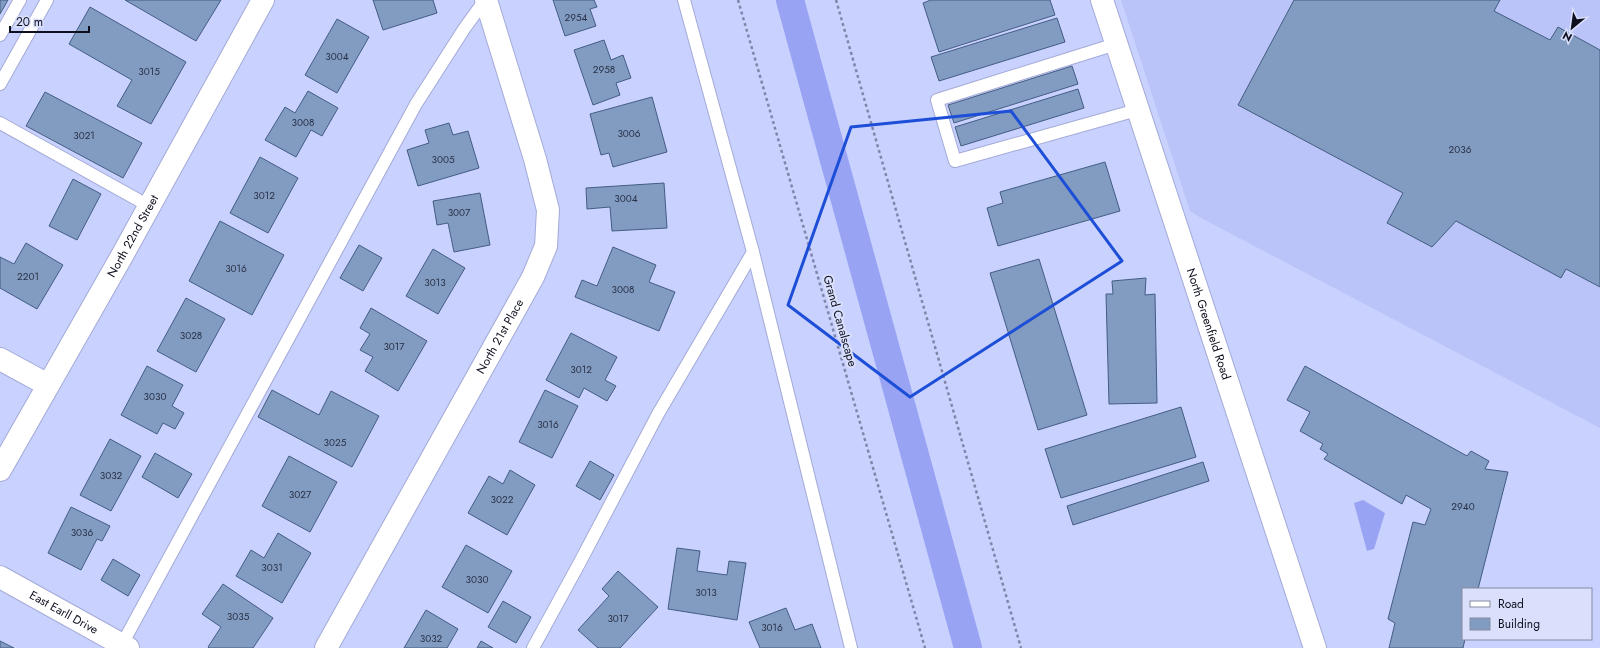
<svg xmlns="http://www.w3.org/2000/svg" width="1600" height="648" font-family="Jost,sans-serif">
	<rect width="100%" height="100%" fill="#c9d1ff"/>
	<polygon fill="#bbc4f9" points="1121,0 1600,0 1600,428 1201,218 1190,211"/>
	<polygon fill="#98a3f3" points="1363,500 1385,513 1374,549 1367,551 1354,503"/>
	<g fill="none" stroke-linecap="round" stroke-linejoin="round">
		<polyline stroke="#98a3f3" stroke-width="28" points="790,0 968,648"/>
	</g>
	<g fill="#819bc1" stroke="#445d80">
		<polygon points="0,0 8,0 0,14"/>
		<polygon points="125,0 221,0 196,41"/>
		<polygon points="373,0 433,0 437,13 383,30"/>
		<polygon points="553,0 594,0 597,7 590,9 596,26 565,36"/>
		<polygon points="931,0 1050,0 1055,15 939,52 923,3"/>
		<polygon points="1294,0 1500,0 1494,11 1550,40 1558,27 1600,50 1600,287 1566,269 1561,278 1456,221 1432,247 1387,223 1403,193 1238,105"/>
		<polygon points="90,7 186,62 151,124 117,106 132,80 69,44"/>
		<polygon points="1057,18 1065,42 939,81 931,57"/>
		<polygon points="337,19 369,37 337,93 305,75"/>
		<polygon points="604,40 611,60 623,55 631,78 616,83 620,95 593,105 574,50"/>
		<polygon points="1072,66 1078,84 954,123 948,105"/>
		<polygon points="1078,89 1084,108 961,146 955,127"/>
		<polygon points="308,91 338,108 322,136 311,130 296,157 265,140 285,107 295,113"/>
		<polygon points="45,92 142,143 123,178 26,126"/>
		<polygon points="652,97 667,152 613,167 609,153 601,155 590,114"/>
		<polygon points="449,123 453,135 468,131 479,168 418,186 407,150 429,143 425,130"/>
		<polygon points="260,157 298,178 268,233 230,213"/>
		<polygon points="1105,162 1120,211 998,246 987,208 1003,203 1000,192"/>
		<polygon points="73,179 101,194 77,240 49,226"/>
		<polygon points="664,183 667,228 612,231 610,207 587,209 586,188"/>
		<polygon points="480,193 490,245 454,252 448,223 437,225 433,201"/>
		<polygon points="220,221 284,255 252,315 189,281"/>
		<polygon points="26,243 63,265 37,309 0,288 0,257 14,264"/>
		<polygon points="359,245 382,258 363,291 340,278"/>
		<polygon points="613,247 656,265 649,282 675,292 659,331 575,297 582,280 597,286"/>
		<polygon points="433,249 465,268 438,314 406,296"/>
		<polygon points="1039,259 1087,415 1038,430 990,273"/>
		<polygon points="1146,278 1145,295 1155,294 1157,403 1109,404 1106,294 1113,294 1112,281"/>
		<polygon points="186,298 225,319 196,372 157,351"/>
		<polygon points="371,308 427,341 398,391 365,371 373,357 360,350 370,334 360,328"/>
		<polygon points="571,333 617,357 605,380 616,386 607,401 584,388 579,398 546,380"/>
		<polygon points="147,366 183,385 172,406 184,413 175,429 163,423 157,434 121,415"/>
		<polygon points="1305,366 1467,456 1471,451 1489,461 1485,469 1508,472 1478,589 1463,589 1463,639 1465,639 1463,648 1389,648 1395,623 1388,619 1413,522 1425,525 1431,509 1406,495 1402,504 1324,459 1328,454 1320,449 1323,444 1300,431 1310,412 1287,400"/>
		<polygon points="272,390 319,415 331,391 379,416 352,467 258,417"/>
		<polygon points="545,390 578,406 552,458 519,442"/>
		<polygon points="1181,407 1196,457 1061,498 1045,449"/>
		<polygon points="110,439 141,456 111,511 80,495"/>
		<polygon points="155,453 192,474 178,498 142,477"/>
		<polygon points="289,456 337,482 310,532 262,506"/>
		<polygon points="590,461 614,475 600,500 576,486"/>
		<polygon points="1203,462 1209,481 1073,525 1067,506"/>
		<polygon points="510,470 535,485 507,535 468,513 489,476 503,484"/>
		<polygon points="71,507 110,526 102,541 97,539 81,570 48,553"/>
		<polygon points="278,533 311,553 282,603 236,576 251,550 264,558"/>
		<polygon points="466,545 512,571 488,613 442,587"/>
		<polygon points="677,548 700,551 697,571 727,575 729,561 746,563 737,620 668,609"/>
		<polygon points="113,559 140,575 128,596 101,580"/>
		<polygon points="618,571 658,607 620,648 598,648 578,630 609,596 602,589"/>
		<polygon points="223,584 273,618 253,648 209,648 208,647 221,627 202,614"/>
		<polygon points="503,601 531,617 516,643 488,627"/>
		<polygon points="786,608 795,630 812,624 821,648 760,648 749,622"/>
		<polygon points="426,610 458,629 447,648 404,648"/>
		<polygon points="0,641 14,648 0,648"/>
		<polygon points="481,641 493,648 477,648"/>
	</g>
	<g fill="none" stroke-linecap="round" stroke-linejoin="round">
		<g stroke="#a3aad6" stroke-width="14">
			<g id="service">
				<polyline points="684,0 753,252 851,648"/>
				<polyline points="0,35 20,0"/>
				<polyline points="1116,44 937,100 955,161 1137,110"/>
				<polyline points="0,84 47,0"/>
				<polyline points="0,123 149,206"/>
				<polyline points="120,648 416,104 464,29 485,0"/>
				<polyline points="533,648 580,562 658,414 753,252"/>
			</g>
		</g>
		<g stroke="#a3aad6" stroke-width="24">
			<g id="minor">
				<path id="s1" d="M1102,0L1315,648"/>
				<polyline points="0,359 48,385"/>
				<path id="s2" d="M0,577L128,648"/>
				<path id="s3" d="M326,648L533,277L546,246L548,210L535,159L486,0"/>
			</g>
		</g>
		<g stroke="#a3aad6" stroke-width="24">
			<g id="tertiary">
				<path id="s4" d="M0,470L123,254L263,0"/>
			</g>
		</g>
		<g stroke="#8086a8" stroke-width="2.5" stroke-dasharray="3 3" stroke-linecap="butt">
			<polyline points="738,0 925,648"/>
			<polyline points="836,0 1021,648"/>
		</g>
		<use href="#service" stroke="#fff" stroke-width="12"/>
		<use href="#minor" stroke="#fff" stroke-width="22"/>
		<use href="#tertiary" stroke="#fff" stroke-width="22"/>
	</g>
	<path fill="none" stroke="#1d4ed8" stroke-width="3" stroke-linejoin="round" d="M1011,111L1122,261L910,397L788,305L851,127Z"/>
	<g text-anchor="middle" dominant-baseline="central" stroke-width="4" stroke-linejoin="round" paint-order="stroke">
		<g font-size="10" fill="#2a3247">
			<text x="576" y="17">2954</text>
			<text x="337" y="56">3004</text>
			<text x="604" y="69">2958</text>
			<text x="149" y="71">3015</text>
			<text x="303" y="122">3008</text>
			<text x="629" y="133">3006</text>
			<text x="84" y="135">3021</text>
			<text x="1460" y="149">2036</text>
			<text x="443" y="159">3005</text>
			<text x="264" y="195">3012</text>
			<text x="626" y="198">3004</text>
			<text x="459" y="212">3007</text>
			<text x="236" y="268">3016</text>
			<text x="28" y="276">2201</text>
			<text x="435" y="282">3013</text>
			<text x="623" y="289">3008</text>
			<text x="191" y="335">3028</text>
			<text x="394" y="346">3017</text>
			<text x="581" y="369">3012</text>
			<text x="155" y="396">3030</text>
			<text x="548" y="424">3016</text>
			<text x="335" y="442">3025</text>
			<text x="111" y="475">3032</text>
			<text x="300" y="494">3027</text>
			<text x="502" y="499">3022</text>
			<text x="1463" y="506">2940</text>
			<text x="82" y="532">3036</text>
			<text x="272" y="567">3031</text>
			<text x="477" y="579">3030</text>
			<text x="706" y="592">3013</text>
			<text x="238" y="616">3035</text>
			<text x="618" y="618">3017</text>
			<text x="772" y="627">3016</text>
			<text x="431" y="638">3032</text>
		</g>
		<g font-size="12" fill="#0d0f1e" stroke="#dae0fc">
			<text stroke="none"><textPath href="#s4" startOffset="269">North 22nd Street</textPath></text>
			<text transform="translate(840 321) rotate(74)">Grand Canalscape</text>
			<text stroke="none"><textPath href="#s1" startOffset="341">North Greenfield Road</textPath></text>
			<text stroke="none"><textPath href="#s3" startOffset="357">North 21st Place</textPath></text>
			<text stroke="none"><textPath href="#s2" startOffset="73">East Earll Drive</textPath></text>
		</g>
	</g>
	<rect x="1462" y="588" width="130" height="52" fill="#dae0fc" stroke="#888ca3"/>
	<rect x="1470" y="601" width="20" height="6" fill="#ffffff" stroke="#888ca3"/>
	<text x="1498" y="608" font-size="12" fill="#0d0f1e">Road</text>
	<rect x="1470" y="618" width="20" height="12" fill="#819bc1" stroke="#888ca3"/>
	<text x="1498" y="628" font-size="12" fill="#0d0f1e">Building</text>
	<g transform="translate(1572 28) rotate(209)" stroke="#dae0fc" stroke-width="3" paint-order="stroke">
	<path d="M0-3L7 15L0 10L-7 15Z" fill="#0d0f1e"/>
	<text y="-6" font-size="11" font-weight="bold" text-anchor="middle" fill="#0d0f1e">N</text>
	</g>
	<path d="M10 26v6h79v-6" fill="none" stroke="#0d0f1e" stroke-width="2"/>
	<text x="16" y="26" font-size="12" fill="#0d0f1e" stroke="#dae0fc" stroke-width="3" paint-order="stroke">20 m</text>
</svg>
